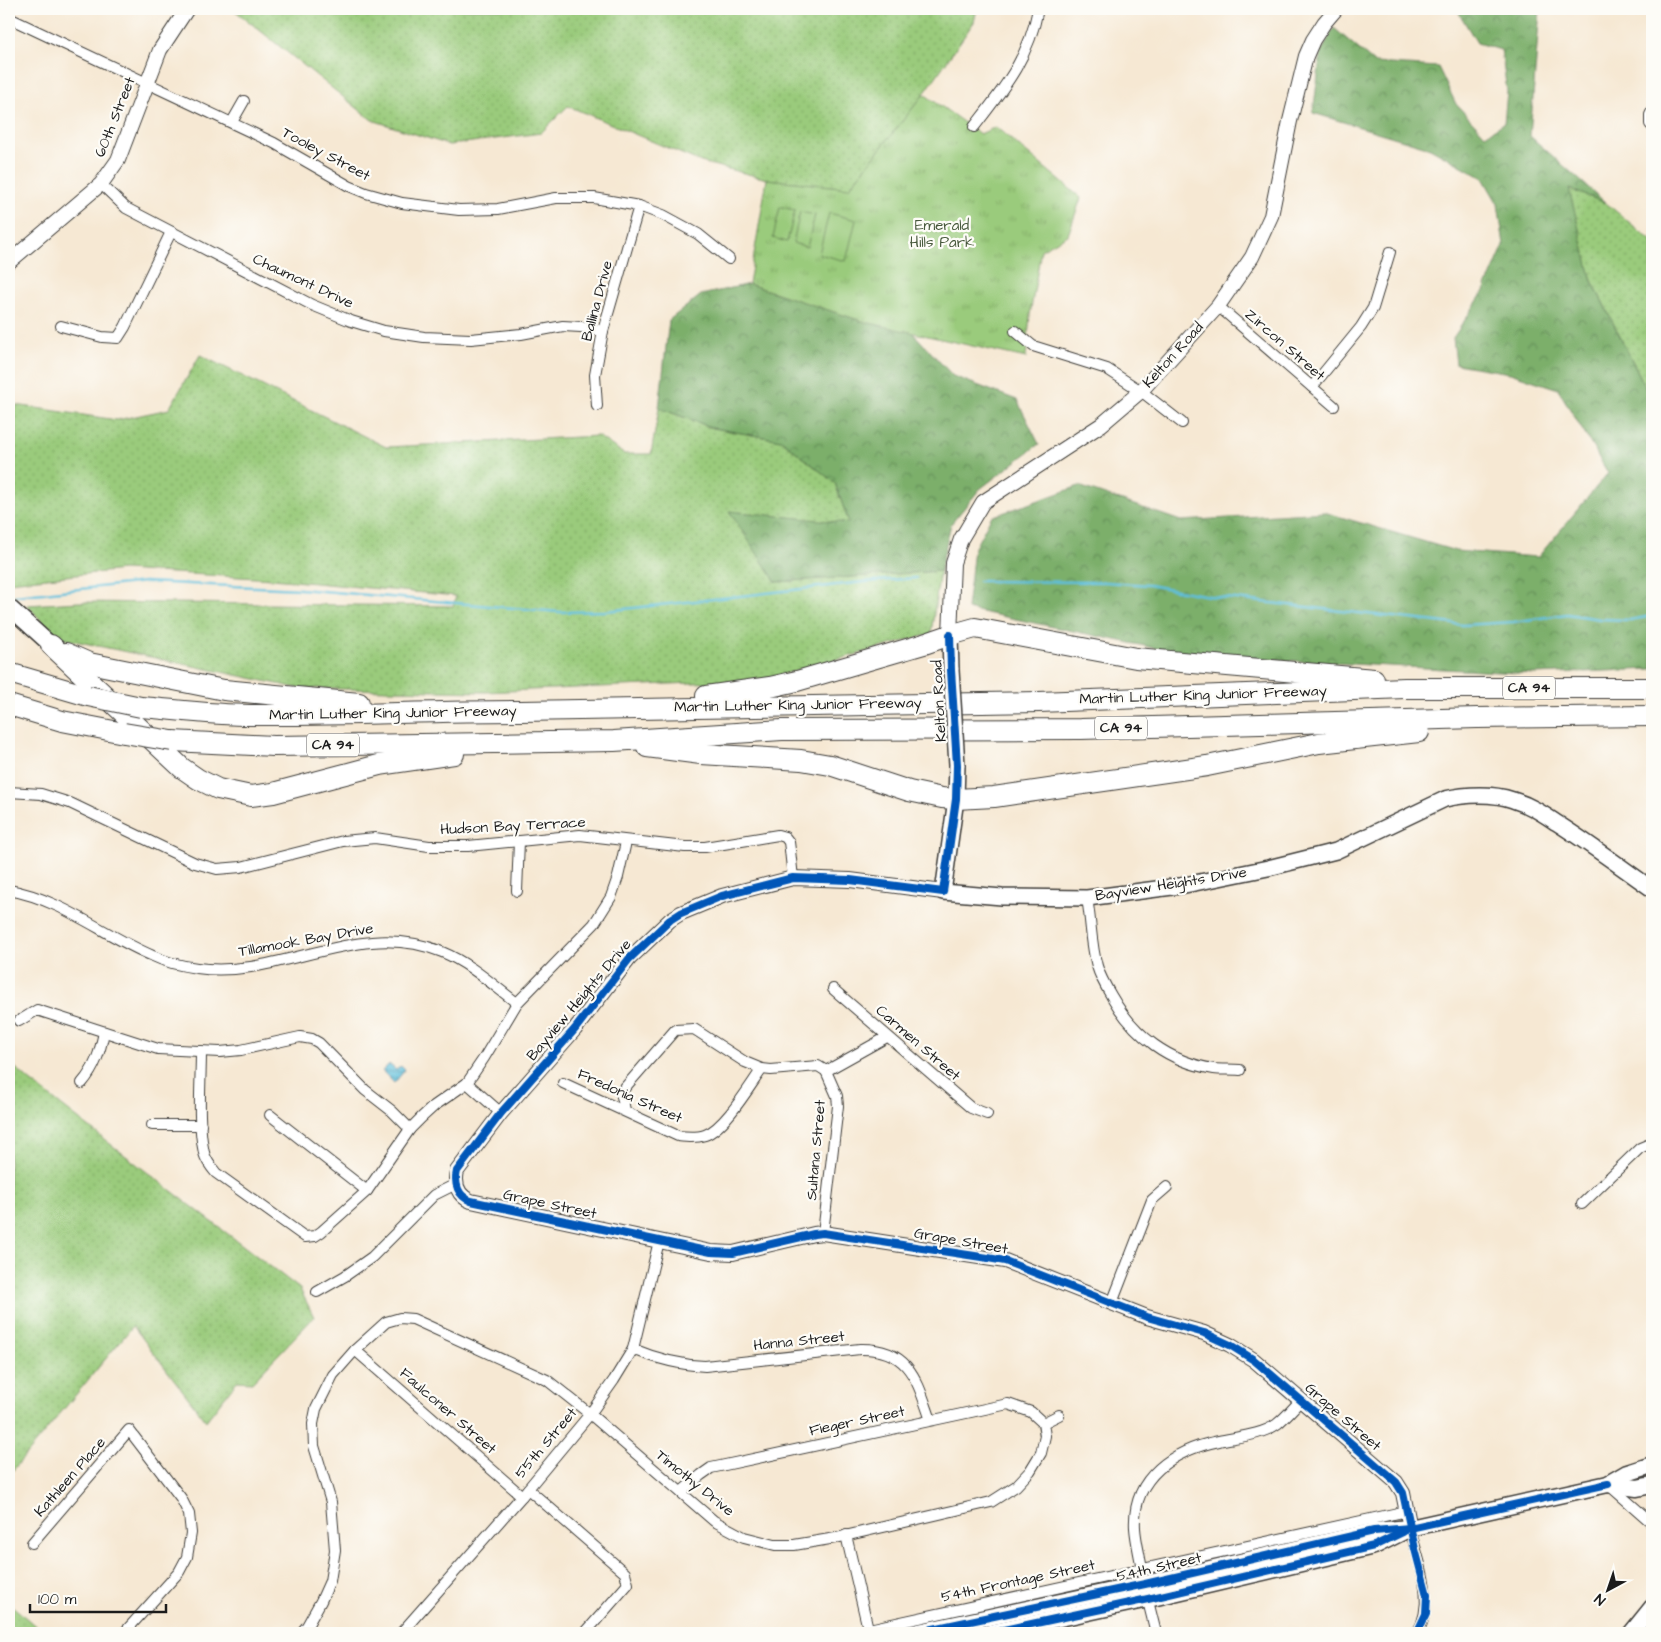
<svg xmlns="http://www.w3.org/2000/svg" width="1661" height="1642" font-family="'Architects Daughter',sans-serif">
	<defs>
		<pattern id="grass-dots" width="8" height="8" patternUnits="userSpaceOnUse" patternTransform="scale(1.25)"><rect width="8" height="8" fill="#9acb7b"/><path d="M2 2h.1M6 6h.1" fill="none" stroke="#84ae6a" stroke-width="1.8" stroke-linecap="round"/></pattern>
		<pattern id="forest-crowns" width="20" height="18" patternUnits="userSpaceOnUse" patternTransform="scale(1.25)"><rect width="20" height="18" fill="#7baf6b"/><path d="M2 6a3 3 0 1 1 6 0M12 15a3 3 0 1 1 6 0" fill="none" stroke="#648e57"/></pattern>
		<pattern id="park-tufts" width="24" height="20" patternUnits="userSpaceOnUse" patternTransform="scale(1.25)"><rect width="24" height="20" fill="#9acb7b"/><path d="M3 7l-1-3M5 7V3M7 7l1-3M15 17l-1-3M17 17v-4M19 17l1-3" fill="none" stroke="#84ae6a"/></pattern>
		<pattern id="water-rules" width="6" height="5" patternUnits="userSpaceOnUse" patternTransform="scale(1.25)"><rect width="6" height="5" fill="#5ebfdc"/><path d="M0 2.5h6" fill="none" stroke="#4d9ab2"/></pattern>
	</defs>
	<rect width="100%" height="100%" fill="#fdfcf7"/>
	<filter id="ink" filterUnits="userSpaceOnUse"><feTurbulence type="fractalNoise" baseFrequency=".02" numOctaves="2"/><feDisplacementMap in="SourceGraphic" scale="10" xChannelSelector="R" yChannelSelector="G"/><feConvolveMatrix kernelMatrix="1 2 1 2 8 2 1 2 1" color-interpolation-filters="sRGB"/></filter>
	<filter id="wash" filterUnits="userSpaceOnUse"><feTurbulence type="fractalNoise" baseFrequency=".0096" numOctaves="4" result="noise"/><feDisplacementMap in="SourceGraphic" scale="20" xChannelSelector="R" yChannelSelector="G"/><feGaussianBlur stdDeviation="1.12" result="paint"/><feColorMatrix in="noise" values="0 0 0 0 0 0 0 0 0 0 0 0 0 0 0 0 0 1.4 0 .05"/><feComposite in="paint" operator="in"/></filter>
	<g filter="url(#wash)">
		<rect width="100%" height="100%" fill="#f6e8d3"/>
		<g fill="url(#grass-dots)" stroke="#5b744c">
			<polygon points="233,9 977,9 974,22 924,94 849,188 767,179 701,162 568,106 541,133 449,145 372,120"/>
			<polygon points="1568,189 1606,203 1652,241 1652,400 1592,281"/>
			<polygon points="200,355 386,447 598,436 624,454 651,454 659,408 713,428 781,440 835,483 849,523 776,582 940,571 931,634 762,680 484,692 297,688 56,637 27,605 79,602 453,606 456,596 272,579 123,570 9,582 9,404 117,420 169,409"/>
			<polygon points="9,1062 29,1080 109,1143 300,1289 314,1317 252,1382 237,1381 206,1421 133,1326 9,1475"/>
			<polygon points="9,1603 40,1630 35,1633 9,1633"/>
		</g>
		<g fill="url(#forest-crowns)" stroke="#4c6644">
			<polygon points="1464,9 1540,9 1530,136 1606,203 1569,189 1592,281 1652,400 1652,669 1535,674 1188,655 967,609 974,549 991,517 1079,486 1181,521 1324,512 1456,551 1538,557 1608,473 1558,389 1510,373 1456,364 1453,338 1484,291 1504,245 1498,204 1483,178 1430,148 1313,113 1321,52 1334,28 1375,63 1438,67 1456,104 1485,135 1504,123 1507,91 1501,50 1477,43 1459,13"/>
			<polygon points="749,284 865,322 912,332 953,376 1017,400 1039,444 980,489 951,524 940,571 776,582 729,511 849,523 835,483 781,440 713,428 659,408 669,320 701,295"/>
		</g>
		<polygon fill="url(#park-tufts)" stroke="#5b744c" points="924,94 980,134 996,127 1081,198 1068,235 1041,250 1030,315 1026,358 865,322 749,284 767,179 849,188"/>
		<g fill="#9acb7b" stroke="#5b744c">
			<polygon points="780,207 795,210 787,242 773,238"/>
			<polygon points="800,212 815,215 807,247 793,243"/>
			<polygon points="829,213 856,220 846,261 819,254"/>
		</g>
		<polygon fill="url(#water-rules)" stroke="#3d6e7c" points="389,1064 396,1070 401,1066 405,1070 394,1083 382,1071"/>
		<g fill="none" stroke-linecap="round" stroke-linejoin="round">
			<g stroke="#5ebfdc" stroke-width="2.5">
				<polyline points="979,581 1105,582 1149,585 1209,596 1463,625 1513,622 1567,614 1600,619 1630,620 1652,616"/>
				<polyline points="15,596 145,582 300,589 559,612 606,611 864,582 916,578"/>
			</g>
		</g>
	</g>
	<g filter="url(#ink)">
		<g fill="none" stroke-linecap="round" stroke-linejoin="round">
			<g stroke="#3d3b37" stroke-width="12">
				<g id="minor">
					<polyline points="9,18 274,143 349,186 366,193 402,203 459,210 498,209 556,198 594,198 639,206 663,215 698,234 729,259"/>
					<polyline points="1652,111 1650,115 1650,124 1652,126"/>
					<polyline points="232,122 244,101"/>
					<path d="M974,127C1004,88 1029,58 1038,9"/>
					<polyline points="101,184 126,208 312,305 351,321 384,331 424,337 471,339 521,334 563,326 581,327 603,331"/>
					<polyline points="1218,306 1334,406"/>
					<polyline points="61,326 102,337 118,338 125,327 171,232"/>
					<polyline points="1015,331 1033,346 1107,369 1141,391 1182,423"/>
					<polyline points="1312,387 1361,327 1373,308 1390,252"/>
					<polyline points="597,406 595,375 603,331 639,206"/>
					<polyline points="9,792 41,794 70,803 195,863 217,869 241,867 343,841 375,838 429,846 468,846 580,835 685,847 705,847 778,835 785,837 789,842 790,850 793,878"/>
					<path d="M9,890C61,899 105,936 153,956C165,962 183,966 197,968C281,980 357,917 442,952C469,963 493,985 517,1003"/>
					<polyline points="517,891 519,841"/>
					<path d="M1087,898C1091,920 1091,945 1097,966C1100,977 1106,987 1112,997C1134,1036 1169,1062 1214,1069C1222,1070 1231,1069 1240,1070"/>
					<polyline points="833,989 971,1108 987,1114"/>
					<polyline points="19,1021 37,1010 158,1049 220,1052 241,1050 300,1037 312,1039 319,1043 365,1090 392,1111 410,1129"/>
					<path d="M201,1051C201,1084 197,1120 204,1153C206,1161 211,1167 216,1173L305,1237L315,1236L321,1232L367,1191L410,1129L422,1117L434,1106L467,1083L484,1058L517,1003L594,924L611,897L618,877L626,842"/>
					<path d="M82,1083C95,1068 100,1052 104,1032"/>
					<polyline points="467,1083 501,1113"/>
					<path d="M563,1083L678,1136C687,1137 696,1138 705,1135C725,1128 749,1087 762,1069"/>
					<polyline points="625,1110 621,1092 675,1030 694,1029 745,1062 762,1069 771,1070 818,1066 826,1071 887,1037"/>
					<polyline points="270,1115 367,1191"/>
					<polyline points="152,1125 201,1125"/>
					<polyline points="1582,1204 1640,1148 1652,1143"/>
					<polyline points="823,1233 838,1106 837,1096 826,1071"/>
					<polyline points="317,1292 345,1276 372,1257 434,1195 456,1184"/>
					<polyline points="1112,1303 1152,1200 1167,1187"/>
					<path d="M633,1349C657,1359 680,1365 705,1366L860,1349C910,1348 917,1381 931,1420"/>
					<polyline points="355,1350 522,1496"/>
					<polyline points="1043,1423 1059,1415"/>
					<polyline points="1610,1486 1652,1523"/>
					<polyline points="528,1489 625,1573 628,1584 585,1633"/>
					<polyline points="681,1492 701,1475 711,1468 1008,1404 1031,1412 1043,1423"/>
					<path d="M1410,1528C1418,1562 1437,1601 1417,1633"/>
					<polyline points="846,1535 869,1633"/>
					<polyline points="32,1543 129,1430 181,1498 189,1514 191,1533 187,1557 179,1572 124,1633"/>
					<path d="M1142,1570C1140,1556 1136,1542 1135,1528C1132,1477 1174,1450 1219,1441C1237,1437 1262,1435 1277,1424C1286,1417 1294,1407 1302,1399"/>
					<polyline points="1149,1605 1156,1633"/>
					<polyline points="869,1629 1407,1511"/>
					<polyline points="301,1633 307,1626 321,1601 330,1581 335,1550 331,1502 314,1446 313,1424 316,1409 333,1375 355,1350 386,1322 400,1318 413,1319 547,1380 590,1414 714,1521 744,1537 775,1545 794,1545 836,1538 991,1502 1016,1486 1030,1471 1041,1453 1045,1436 1043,1423"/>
					<polyline points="401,1633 522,1496 590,1414 614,1380 633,1349 659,1241"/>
				</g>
			</g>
			<g stroke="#3d3b37" stroke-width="16">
				<g id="tertiary">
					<polyline points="9,262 101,184 118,160 160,50 187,9"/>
					<polyline points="950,635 953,563 961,539 983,502 1101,425 1141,391 1218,306 1252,257 1271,216 1290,121 1306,56 1313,40 1324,23 1336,9"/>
					<path d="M943,892L850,880L793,878L722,896L681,913L670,920L629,959L575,1029L501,1113L457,1171C454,1184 458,1196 471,1201L711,1252L733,1253L814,1234L823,1233L1005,1261L1147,1317L1204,1333L1230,1345L1254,1360L1396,1482L1403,1493L1410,1528"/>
				</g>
			</g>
			<g stroke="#3d3b37" stroke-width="18">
				<g id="secondary">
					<polyline points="9,607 51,645"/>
					<polyline points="950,635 951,670"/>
					<path d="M957,765L956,799L943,892L1002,897L1087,898L1180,886L1268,868L1336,851L1445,799C1466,794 1493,793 1513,800C1530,805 1543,814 1557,823C1590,844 1621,867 1652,889"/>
					<polyline points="1631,1633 1652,1607"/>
				</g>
			</g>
			<g stroke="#3d3b37" stroke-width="19">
				<g id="primary">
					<polyline points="1608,1484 1637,1488 1652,1485"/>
					<polyline points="914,1633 1145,1584 1374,1531 1410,1528 1608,1484 1627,1473 1652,1465"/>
					<polyline points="990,1633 1148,1599 1374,1546 1404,1531"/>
				</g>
			</g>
			<g stroke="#3d3b37" stroke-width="22">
				<g id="motorway">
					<polyline points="51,645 182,768 198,779 218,789 251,796 273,793 379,765 454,754"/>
					<polyline points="66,653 89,663 224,690 359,703"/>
					<polyline points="9,673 88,696"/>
					<polyline points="706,696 770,687 797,681 924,644 950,635 975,628 1136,658 1374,679"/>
					<polyline points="9,705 62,721 124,733"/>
					<path d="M141,707C177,710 214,715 251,715C341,716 431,711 521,711L1039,702L1405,688H1652"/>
					<polyline points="172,741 274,746 494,743 614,741 782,730 1081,729 1477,718 1652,716"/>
					<polyline points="647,747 701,754 801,760 830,765 909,791 942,798 956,799 994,797 1207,766 1319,743 1419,732"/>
				</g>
			</g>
			<use href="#minor" stroke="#fff" stroke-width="10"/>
			<use href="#tertiary" stroke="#fff" stroke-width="14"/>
			<use href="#secondary" stroke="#fff" stroke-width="15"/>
			<use href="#primary" stroke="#fff" stroke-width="16"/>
			<use href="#motorway" stroke="#fff" stroke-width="20"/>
			<g stroke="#3d3b37" stroke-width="18" stroke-linecap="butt">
				<polyline id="secondary-bridge" points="951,670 957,765"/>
			</g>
			<g stroke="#3d3b37" stroke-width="22" stroke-linecap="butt">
				<g id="motorway-bridge">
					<polyline points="88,696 141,707"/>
					<polyline points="124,733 172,741"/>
				</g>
			</g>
			<use href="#secondary-bridge" stroke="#fff" stroke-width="15"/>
			<use href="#motorway-bridge" stroke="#fff" stroke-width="20"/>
			<g stroke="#fdfcf7" stroke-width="11">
				<g id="cycleway">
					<path d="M950,635L951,670L957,765L956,799L943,892L850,880L793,878L722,896L681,913L670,920L629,959L575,1029L501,1113L457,1171C454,1184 458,1196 471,1201L711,1252L733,1253L814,1234L823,1233L988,1258L1005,1261L1147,1317L1204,1333L1230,1345L1254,1360L1396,1482L1403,1493L1415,1549L1427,1595L1426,1614L1417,1633"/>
					<polyline points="914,1633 1145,1584 1374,1531 1410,1528 1608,1484"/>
					<polyline points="990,1633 1148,1599 1374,1546 1403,1532"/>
				</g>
			</g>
			<use href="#cycleway" stroke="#0057b8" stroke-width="8"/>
		</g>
	</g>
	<g text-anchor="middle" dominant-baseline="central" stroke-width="4.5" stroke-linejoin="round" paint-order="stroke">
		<g fill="#fdfcf7" stroke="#605f5e" stroke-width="1">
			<rect x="1503" y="676.5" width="52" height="23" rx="4"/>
			<rect x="1095" y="716.5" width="52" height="23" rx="4"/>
			<rect x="307" y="733.5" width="52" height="23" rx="4"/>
		</g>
		<g font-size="14" font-weight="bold" fill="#1c1c1c">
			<text x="1529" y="688">CA 94</text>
			<text x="1121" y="728">CA 94</text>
			<text x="333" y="745">CA 94</text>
		</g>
		<g font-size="15" fill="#1c1c1c" stroke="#fdfcf7">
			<text transform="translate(115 117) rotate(-68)">60th Street</text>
			<text transform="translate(326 154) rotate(28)">Tooley Street</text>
			<text transform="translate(303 281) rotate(25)">Chaumont Drive</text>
			<text transform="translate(597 301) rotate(-75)">Ballina Drive</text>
			<text transform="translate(1285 345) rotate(41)">Zircon Street</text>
			<text transform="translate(1173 355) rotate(-48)">Kelton Road</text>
			<text transform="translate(1203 695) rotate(-2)">Martin Luther King Junior Freeway</text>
			<text transform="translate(939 701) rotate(-93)">Kelton Road</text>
			<text transform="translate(798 705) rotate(-1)">Martin Luther King Junior Freeway</text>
			<text transform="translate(393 713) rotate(-1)">Martin Luther King Junior Freeway</text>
			<text transform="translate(513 826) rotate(-3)">Hudson Bay Terrace</text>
			<text transform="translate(1171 884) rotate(-9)">Bayview Heights Drive</text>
			<text transform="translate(306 940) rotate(-10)">Tillamook Bay Drive</text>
			<text transform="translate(579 1000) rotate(-50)">Bayview Heights Drive</text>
			<text transform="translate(918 1043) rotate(41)">Carmen Street</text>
			<text transform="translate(630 1096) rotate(24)">Fredonia Street</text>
			<text transform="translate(816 1150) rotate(-85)">Sultana Street</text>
			<text transform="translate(550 1204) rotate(12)">Grape Street</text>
			<text transform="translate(961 1241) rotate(10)">Grape Street</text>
			<text transform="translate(799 1341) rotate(-6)">Hanna Street</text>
			<text transform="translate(448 1411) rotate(41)">Faulconer Street</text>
			<text transform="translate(1343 1417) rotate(41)">Grape Street</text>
			<text transform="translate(857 1421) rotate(-12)">Fieger Street</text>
			<text transform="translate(546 1443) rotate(-50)">55th Street</text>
			<text transform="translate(70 1477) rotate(-49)">Kathleen Place</text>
			<text transform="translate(695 1483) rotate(39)">Timothy Drive</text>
			<text transform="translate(1159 1567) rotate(-13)">54th Street</text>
			<text transform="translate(1018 1581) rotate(-12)">54th Frontage Street</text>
		</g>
		<g font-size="15" fill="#48593d" stroke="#fdfcf7">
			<text x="942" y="225">Emerald<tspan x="942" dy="17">Hills Park</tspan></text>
		</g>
	</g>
	<rect width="1661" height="1642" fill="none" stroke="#fdfcf7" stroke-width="30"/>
	<g transform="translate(1608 1590) rotate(220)" stroke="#fdfcf7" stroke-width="4" paint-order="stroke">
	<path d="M0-4L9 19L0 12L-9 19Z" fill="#1c1c1c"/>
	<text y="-8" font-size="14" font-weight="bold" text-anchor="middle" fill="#1c1c1c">N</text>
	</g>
	<path d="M30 1604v8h136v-8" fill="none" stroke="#1c1c1c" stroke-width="2.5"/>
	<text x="38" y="1604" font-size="15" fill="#1c1c1c" stroke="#fdfcf7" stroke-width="4" paint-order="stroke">100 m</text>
</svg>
